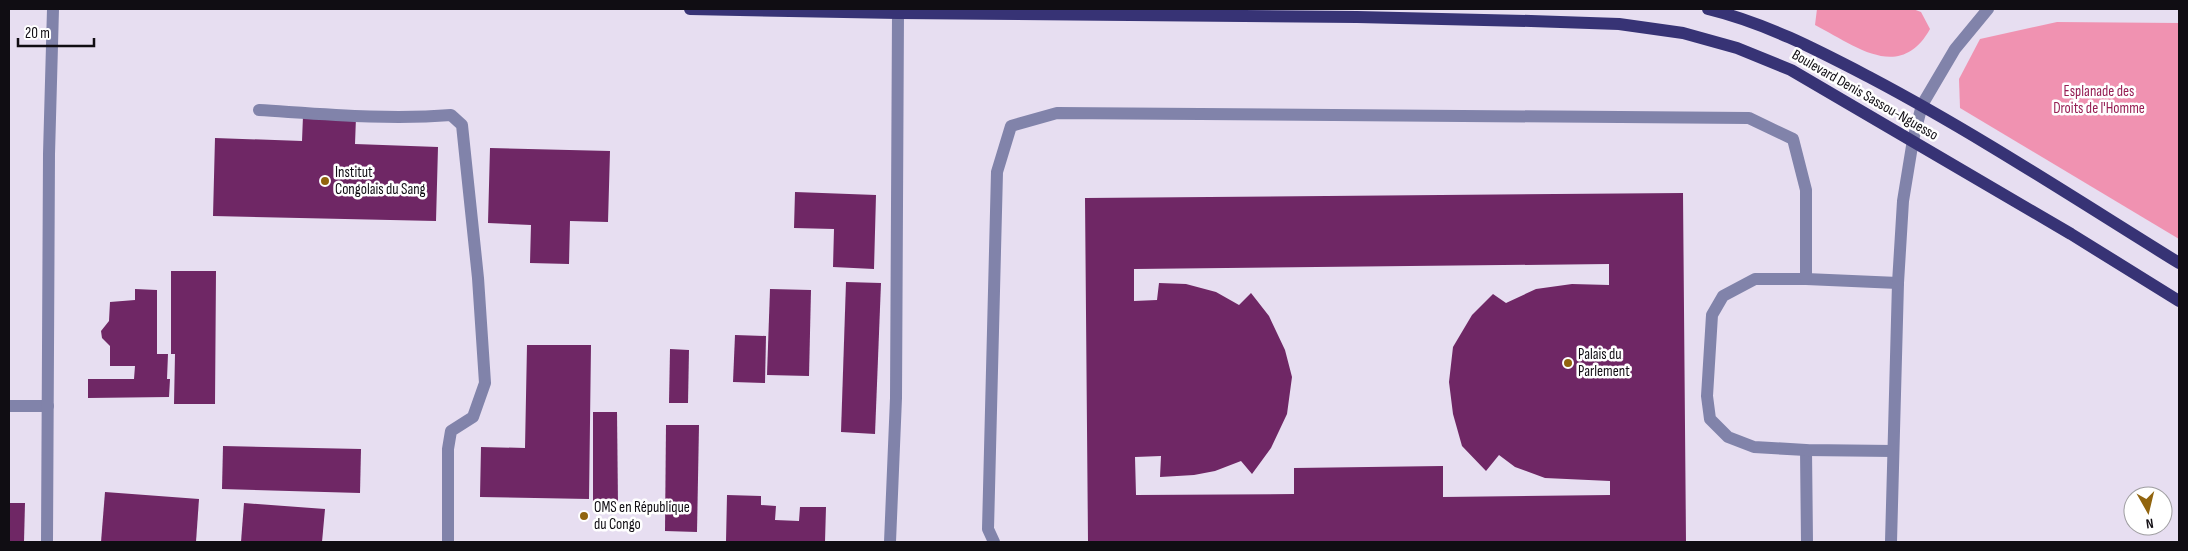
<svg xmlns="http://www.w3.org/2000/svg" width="2188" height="551" font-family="'Sofia Sans Condensed',sans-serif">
	<rect width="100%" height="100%" fill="#e7def1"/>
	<g fill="#f092b1">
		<path d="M1817,9H1913L1921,12L1930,29C1900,83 1854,45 1815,25Z"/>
		<polygon points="2057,22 2179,23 2179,239 1960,108 1959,79 1980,39"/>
	</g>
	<g fill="#6f2765" fill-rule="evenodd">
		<polygon points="303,116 356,117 355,144 438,147 436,221 213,216 215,138 302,141"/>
		<polygon points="490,148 610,151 608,222 570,221 569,264 530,263 531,225 488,223"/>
		<polygon points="795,192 876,195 874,269 833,267 834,229 794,228"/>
		<path d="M1683,193L1686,542H1088L1085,198ZM1609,264V285L1572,284L1536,289L1506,303L1493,294L1472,315L1453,347L1449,382L1453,414L1462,446L1486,471L1499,455L1515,467L1545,478L1610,481V495L1443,497V466L1294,468V494L1136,495L1135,457L1161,456L1160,477L1194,475L1215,471L1241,461L1252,474L1271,448L1287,414L1292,377L1285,350L1269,316L1251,293L1239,305L1216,292L1186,284L1159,283L1157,300L1134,301V269Z"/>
		<polygon points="171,271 216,271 215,404 174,404 175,354 171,354"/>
		<polygon points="846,282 881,283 875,434 841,432"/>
		<polygon points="135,289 157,290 157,354 168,354 167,379 170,379 169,397 88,398 88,379 134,379 135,366 110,366 110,346 102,338 101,331 109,321 110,302 135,300"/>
		<polygon points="770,289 811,290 809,376 767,375"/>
		<polygon points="735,335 766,336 765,383 733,382"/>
		<polygon points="527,345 591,345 589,499 480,497 481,447 525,448"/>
		<polygon points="670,349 689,350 688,403 669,403"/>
		<polygon points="593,412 617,412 618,505 593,506"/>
		<polygon points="666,425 699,425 697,532 665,531"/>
		<polygon points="223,446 361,449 360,493 222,489"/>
		<polygon points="105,492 199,499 196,542 101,542"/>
		<polygon points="727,495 761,496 761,505 776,506 775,520 799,521 800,507 826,507 825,542 726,542"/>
		<polygon points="9,503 25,503 24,542 9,542"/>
		<polygon points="244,503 325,509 322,542 241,542"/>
	</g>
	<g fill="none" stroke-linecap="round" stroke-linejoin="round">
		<g stroke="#8183aa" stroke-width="12">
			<path d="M259,110C323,114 387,120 451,115L462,125L478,278L485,383L473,417L451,431L448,449V542"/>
			<polyline points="1806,450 1807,542"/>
			<polyline points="1893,451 1806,450 1754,447 1728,437 1710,419 1707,396 1712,315 1723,296 1755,279 1806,279 1898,283"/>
			<polyline points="994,542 988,529 997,172 1011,126 1057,113 1749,118 1793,139 1806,190 1806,279"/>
			<polyline points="1891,542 1898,283 1903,201 1913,140"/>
		</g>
		<g stroke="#8183aa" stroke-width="12">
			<polyline points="1913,140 1922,105 1955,49 1988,9"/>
			<polyline points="9,406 48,406"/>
			<polyline points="47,542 49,154 53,9"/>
			<polyline points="890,542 896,398 898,13"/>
		</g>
		<g stroke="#373375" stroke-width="12">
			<polyline points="690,9 898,13 1357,17 1531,21 1619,24 1683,33 1737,48 1791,70 2071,234 2179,301"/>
			<path d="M1708,9C1766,23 1819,51 1871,78C1977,134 2077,200 2179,263"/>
		</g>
	</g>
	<g fill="#91640e" stroke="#fff" stroke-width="2">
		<circle cx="325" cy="181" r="5"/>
		<circle cx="1568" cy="363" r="5"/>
		<circle cx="584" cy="516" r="5"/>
	</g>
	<g text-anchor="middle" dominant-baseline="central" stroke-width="5" stroke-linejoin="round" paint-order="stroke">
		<g font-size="15" fill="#961f54" stroke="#fff">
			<text x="2099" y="91">Esplanade des<tspan x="2099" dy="17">Droits de l'Homme</tspan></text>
		</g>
		<g font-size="15" fill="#100d13" stroke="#fff">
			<text transform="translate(1865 95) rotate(30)">Boulevard Denis Sassou-Nguesso</text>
		</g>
		<g font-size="15" fill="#100d13" stroke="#fff" text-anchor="start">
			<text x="335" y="172">Institut<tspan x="335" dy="17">Congolais du Sang</tspan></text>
			<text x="1578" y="354">Palais du<tspan x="1578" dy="17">Parlement</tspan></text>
			<text x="594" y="507">OMS en République<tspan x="594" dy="17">du Congo</tspan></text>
		</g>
	</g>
	<rect width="2188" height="551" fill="none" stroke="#100d13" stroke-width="20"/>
	<g transform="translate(2148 511) rotate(172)"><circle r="24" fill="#ffffff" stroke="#9f9ea1"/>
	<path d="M0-4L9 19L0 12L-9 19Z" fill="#91640e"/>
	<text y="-8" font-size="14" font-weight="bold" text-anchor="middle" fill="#100d13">N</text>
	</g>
	<path d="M18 38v8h76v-8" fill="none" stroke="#100d13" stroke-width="2.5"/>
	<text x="25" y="38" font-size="15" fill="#100d13" stroke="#ffffff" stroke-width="4" paint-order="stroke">20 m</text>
</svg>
